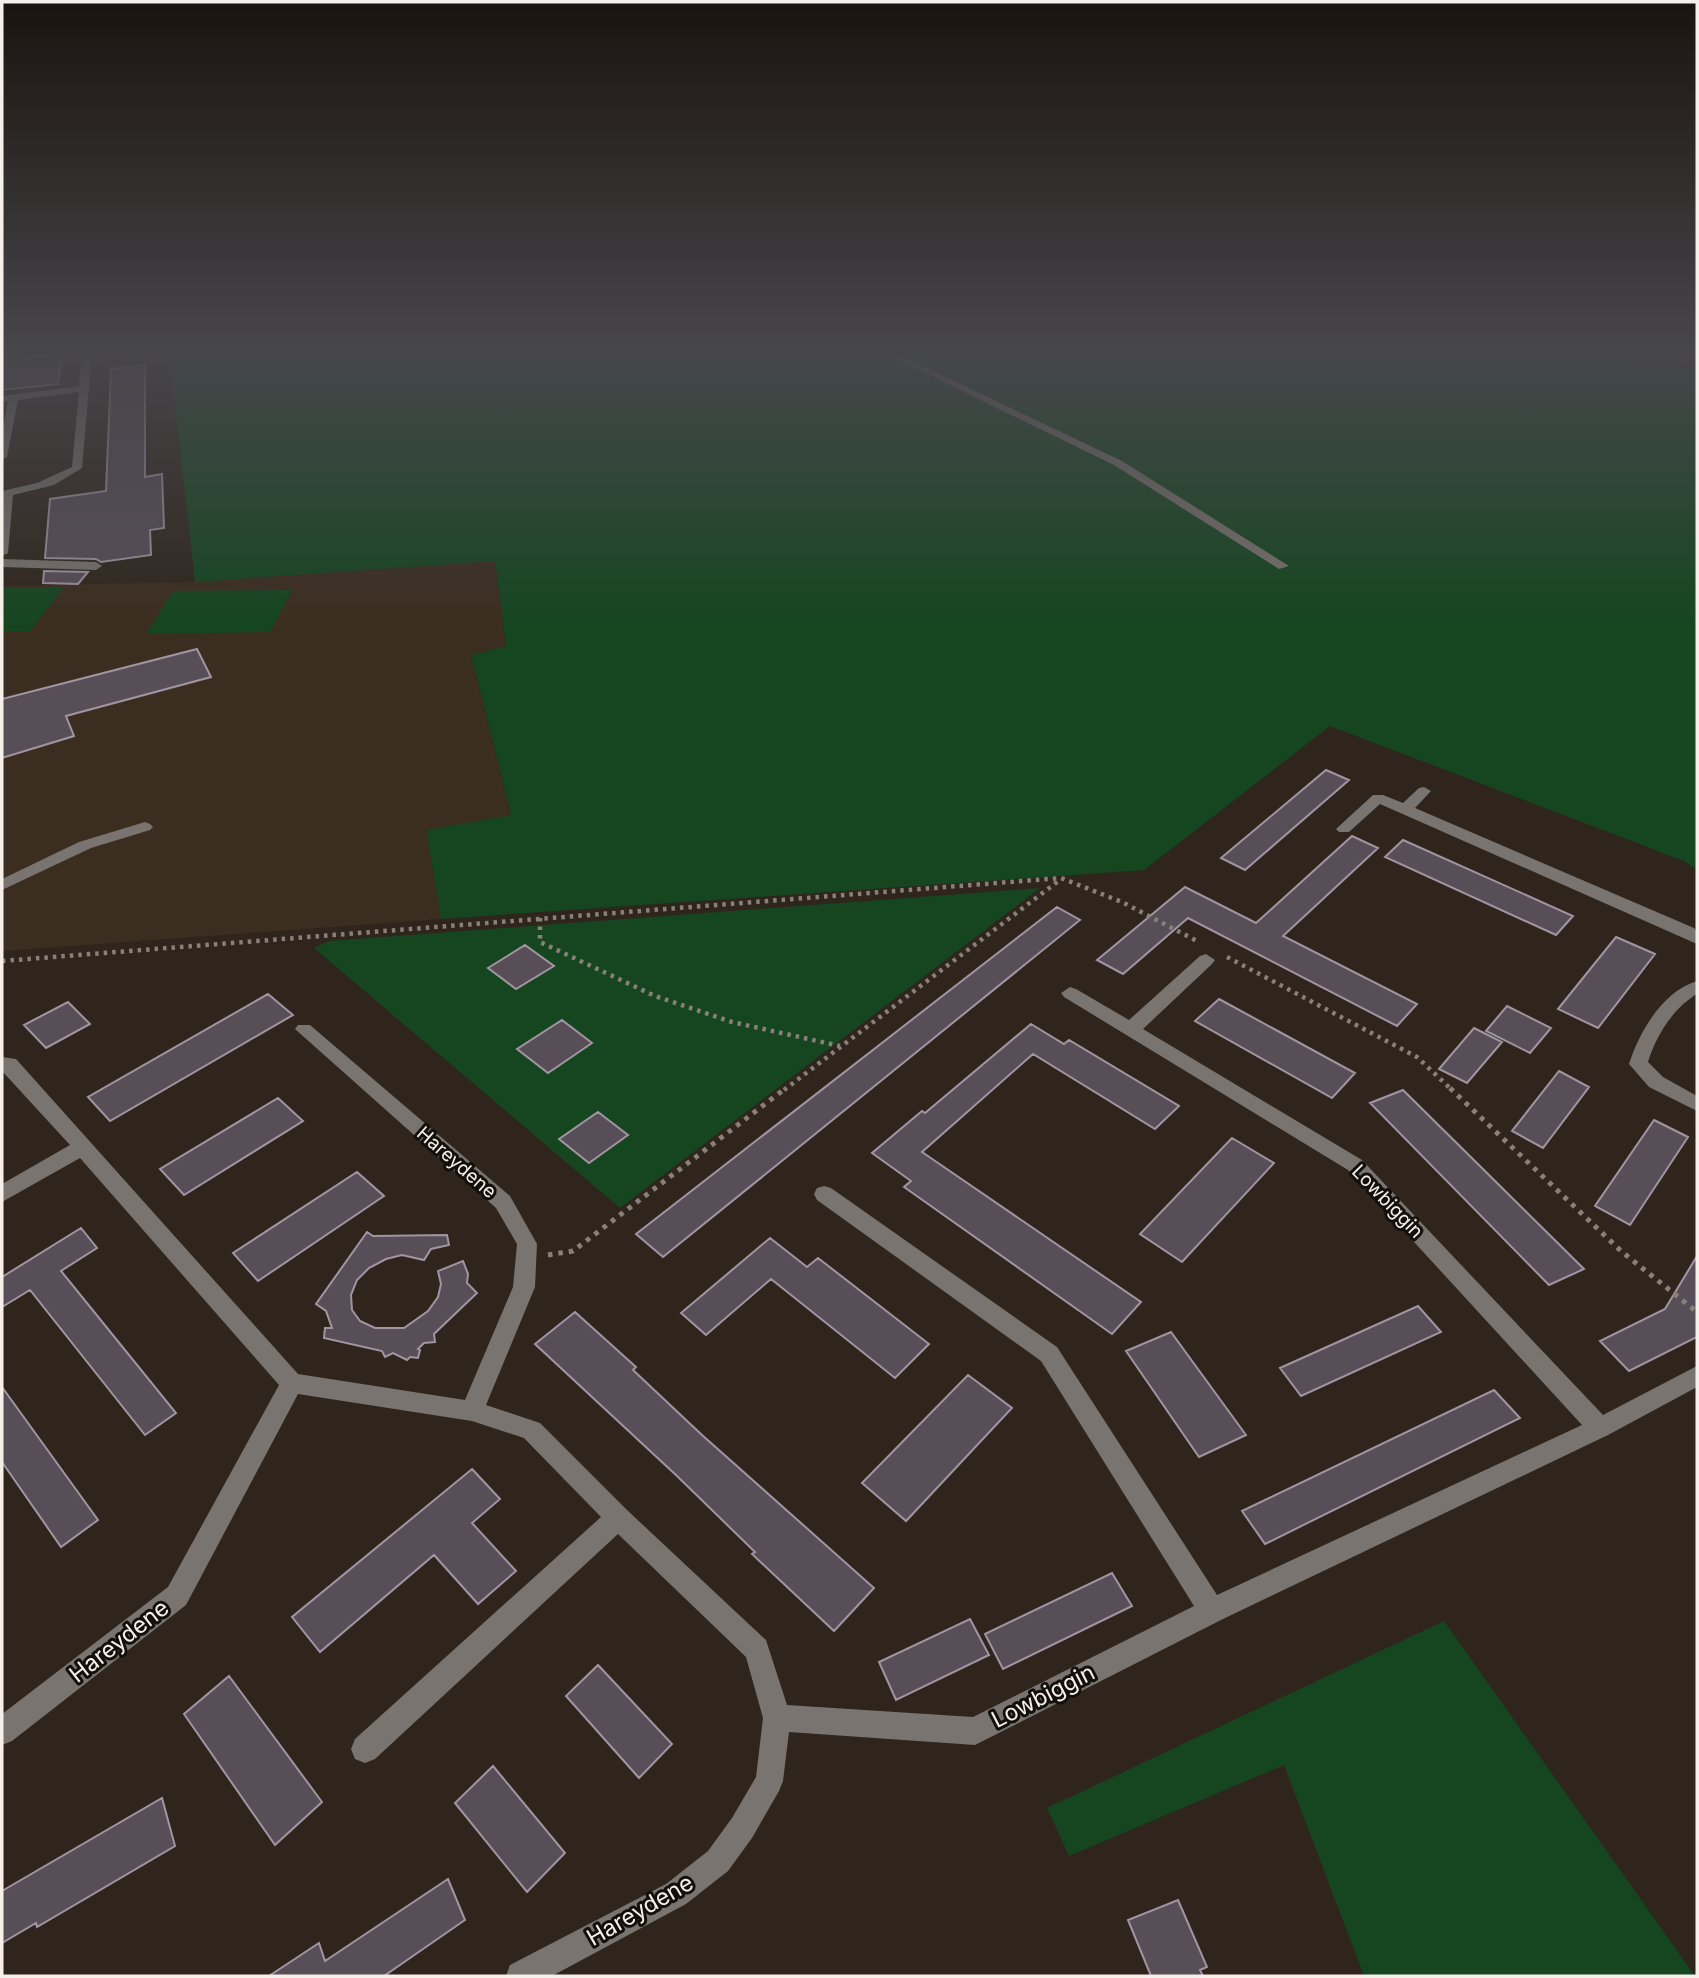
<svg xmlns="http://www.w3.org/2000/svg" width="1699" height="1978" viewBox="0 0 1699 1978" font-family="Inter,sans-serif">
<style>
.built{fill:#3b2d1f}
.green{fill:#154620}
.building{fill:#584e58;stroke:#a195a1;stroke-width:2}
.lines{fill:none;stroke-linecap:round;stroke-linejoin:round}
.path-far1{stroke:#898079;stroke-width:4.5;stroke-dasharray:3.5 5;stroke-linecap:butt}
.path{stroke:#898079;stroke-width:5;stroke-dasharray:4.5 6;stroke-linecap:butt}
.minor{fill:#79746f;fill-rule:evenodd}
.labels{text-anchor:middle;stroke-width:6;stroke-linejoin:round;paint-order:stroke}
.street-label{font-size:19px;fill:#f7f0ea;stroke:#130f0b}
.near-street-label{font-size:23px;fill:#f7f0ea;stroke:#130f0b}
</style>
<rect width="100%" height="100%" fill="#2f251c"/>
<path class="built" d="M495 561 506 646 471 656 511 816 426 830 441 919 2 951V586L195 582Z"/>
<path class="green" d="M169 352H1571L1697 370V870L1684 861 1330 726 1144 870 441 919 426 830 511 815 471 655 506 646 495 561 195 582Z
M64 587 30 631H2V588Z
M292 590 270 632 146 634 173 591Z
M1040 888 620 1208 314 948 329 941Z
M1444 1621 1695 1976H1364L1284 1765 1069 1856 1047 1808Z"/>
<path class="building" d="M62 354 58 384 2 390V359Z
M145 365V477L162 474 164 528 150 530 151 555 101 562 96 559 45 558 50 499 106 491 111 369Z
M44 571 88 572 78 584 43 583Z
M197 649 211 677 66 716 74 736 2 758V699Z
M1326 770 1349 780 1245 870 1221 858Z
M1352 836 1378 848 1283 936 1417 1004 1397 1026 1188 918 1123 974 1097 960 1185 887 1256 923Z
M1403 840 1573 916 1556 935 1385 857Z
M1057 907 1080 920 663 1257 636 1234Z
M1616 937 1655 954 1598 1028 1558 1009Z
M525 945 554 966 516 989 488 968Z
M268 994 293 1015 110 1121 88 1097Z
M1219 999 1355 1073 1332 1098 1195 1021Z
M68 1002 90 1024 46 1048 24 1025Z
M1507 1006 1551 1028 1530 1053 1486 1031Z
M562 1020 592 1043 548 1073 517 1049Z
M1031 1024 1064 1044 1069 1040 1179 1106 1155 1129 1033 1054 922 1152 1141 1302 1112 1334 904 1187 911 1181 872 1153 922 1111 925 1113Z
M1474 1028 1502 1042 1467 1083 1439 1069Z
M1559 1071 1589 1087 1543 1148 1512 1131Z
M1403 1090 1491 1177 1584 1269 1549 1285 1370 1103Z
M278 1098 303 1121 184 1195 160 1169Z
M598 1112 628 1135 589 1163 559 1139Z
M1654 1120 1688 1137 1630 1225 1595 1206Z
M1232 1138 1274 1163 1182 1262 1140 1234Z
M357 1172 384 1196 258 1281 233 1253Z
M81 1228 97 1248 61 1271 176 1413 145 1435 30 1290 2 1307V1277Z
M367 1232 373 1236 447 1235 449 1245 431 1249 424 1260 402 1255 386 1259 369 1268 357 1280 351 1295 352 1310 360 1321 375 1328H404L428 1311 438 1297 441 1284 438 1271 463 1261 468 1274 467 1283 477 1293 434 1334 435 1342 424 1343 418 1349 420 1350 418 1358 410 1357 407 1360 393 1353 385 1357 382 1351 324 1338 325 1328H332L326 1311 316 1304Z
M770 1238 807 1267 818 1258 929 1344 895 1378 771 1279 706 1335 681 1313Z
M1697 1256V1337L1629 1371 1600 1341 1665 1309Z
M1418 1306 1441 1332 1301 1396 1280 1368Z
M575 1312 636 1367 633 1370 702 1435 874 1588 834 1631 752 1554 755 1552 677 1476 535 1344Z
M1171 1332 1246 1435 1199 1457 1126 1351Z
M968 1375 1012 1408 906 1521 862 1483Z
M2 1387 98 1520 61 1547 2 1462Z
M1494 1390 1520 1418 1265 1544 1242 1511Z
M472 1469 500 1499 472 1523 516 1571 478 1604 434 1555 320 1652 292 1617Z
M1112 1573 1132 1606 1003 1669 985 1634Z
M970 1619 989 1655 896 1700 879 1662Z
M598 1665 672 1744 639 1778 566 1696Z
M229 1676 322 1802 275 1845 184 1714Z
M493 1766 565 1853 527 1892 455 1803Z
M162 1798 175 1846 37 1927 36 1923 2 1943V1891Z
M448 1879 465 1920 384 1976H269L319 1943 325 1961Z
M1178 1900 1207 1967 1200 1970 1203 1976H1151L1128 1920Z"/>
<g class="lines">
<path class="path-far1" d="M540 918V942L655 996 732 1022 840 1046
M1227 957 1417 1057 1452 1090
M2 961 1061 878 1122 902 1197 941
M784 1090 1061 879"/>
<path class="path" d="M1450 1088 1621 1251 1697 1312
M548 1255 573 1251 786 1088"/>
<path class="minor" d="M82 352H92L82 468 54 485 13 495 8 553 2 556V491L37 483 72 467 79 392 18 400 7 457 2 460V433L8 401 2 402V396L79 386Z
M882 352H893L1122 461 1289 566 1279 569 1114 465Z
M2 559 96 562 102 566 96 570 2 567Z
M1424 787 1431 791 1415 808 1694 928 1697 931V944L1380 804 1349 832H1339L1336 829 1373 795H1383L1403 803 1419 788Z
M145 822 150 824 153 827 150 830 91 848 2 890V879L79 842Z
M1206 954 1215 960 1212 964 1143 1029 1362 1160 1603 1415 1697 1366V1387L1608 1435 1221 1620 975 1745 789 1732 783 1781 779 1791 752 1838 728 1871 686 1904 552 1976H506L510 1965 666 1884 708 1851 732 1818 756 1777 763 1718 746 1657 618 1534 375 1759 365 1763 355 1759 351 1749 355 1739 601 1517 524 1438 472 1421 298 1394 186 1605 12 1741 2 1745V1714L168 1587 279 1385 80 1158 2 1202V1184L70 1145 2 1071V1057L16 1059 298 1374 465 1400 513 1287 517 1244 496 1208 295 1029 298 1025H310L510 1196 537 1244 535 1287 486 1405 540 1423 627 1510 766 1640 787 1705 973 1717 1194 1606 1041 1361 817 1200 814 1194 817 1188 824 1186 831 1188 1057 1347 1217 1595 1582 1425 1348 1170 1064 997 1061 993 1070 987 1076 989 1129 1020 1200 956Z
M1697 981V994C1673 1008 1656 1036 1648 1062L1663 1077 1697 1096V1111L1649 1087 1629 1064C1639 1032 1663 991 1697 981Z"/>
</g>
<linearGradient id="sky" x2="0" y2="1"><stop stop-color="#1a140f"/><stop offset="0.56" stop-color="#47464b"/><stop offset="1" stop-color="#47464b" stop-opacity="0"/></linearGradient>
<rect width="1699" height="629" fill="url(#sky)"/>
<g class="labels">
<g class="street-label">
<text transform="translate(457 1162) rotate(41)" y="7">Hareydene</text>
<text transform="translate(1388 1201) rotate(46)" y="7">Lowbiggin</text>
</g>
<g class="near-street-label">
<text transform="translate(119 1641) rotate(-38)" y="8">Hareydene</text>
<text transform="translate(1043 1696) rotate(-27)" y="8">Lowbiggin</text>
<text transform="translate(640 1910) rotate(-30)" y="8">Hareydene</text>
</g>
</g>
<rect width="1699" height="1978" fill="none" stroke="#f7f0ea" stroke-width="7"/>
</svg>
